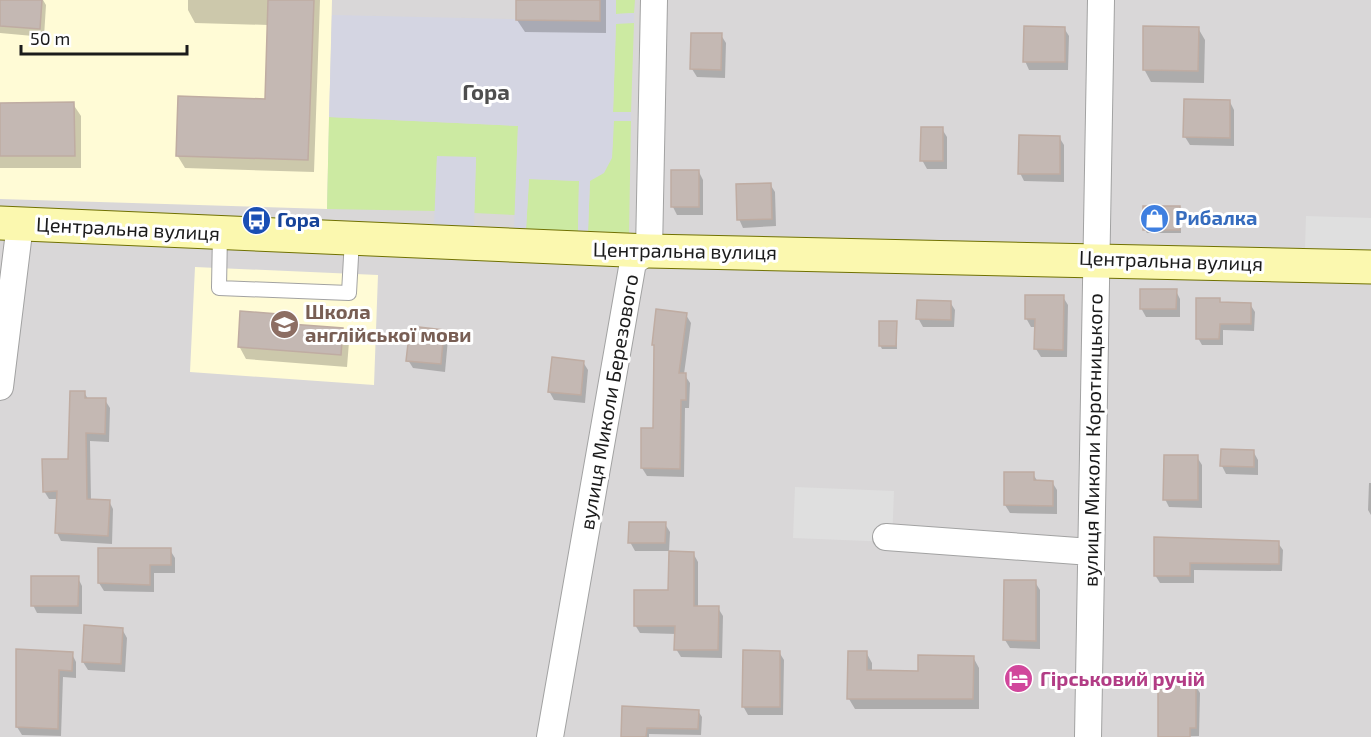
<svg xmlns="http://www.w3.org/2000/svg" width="1371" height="737" viewBox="0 0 1371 737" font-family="'Exo 2',sans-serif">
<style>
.residential{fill:#d9d7d8}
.education{fill:#fffbd6}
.grass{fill:#cceaa2}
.parking{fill:#dfdfdf}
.plaza{fill:#d4d5e2}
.shadow{fill:#0003}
.building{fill:#c4b8b3;stroke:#bfaca2;stroke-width:1.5}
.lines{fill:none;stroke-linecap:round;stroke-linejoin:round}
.service-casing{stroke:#a2a2a2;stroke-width:16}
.minor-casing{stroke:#a2a2a2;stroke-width:28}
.secondary-casing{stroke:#707102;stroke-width:35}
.service{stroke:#fff;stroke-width:14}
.minor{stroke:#fff;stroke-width:26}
.secondary{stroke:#fbf8af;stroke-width:33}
.labels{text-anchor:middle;stroke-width:6;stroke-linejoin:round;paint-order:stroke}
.shop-label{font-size:20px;font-weight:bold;fill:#366cbe;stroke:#fff;text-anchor:start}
.transit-label{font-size:20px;font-weight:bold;fill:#164399;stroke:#fff;text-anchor:start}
.street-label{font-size:20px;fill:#1b1b1b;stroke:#fff}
.education-label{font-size:20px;font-weight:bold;fill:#785e54;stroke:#fff;text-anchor:start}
.hotel-label{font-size:20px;font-weight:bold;fill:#b23c85;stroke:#fff;text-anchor:start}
.quarter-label{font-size:22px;font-weight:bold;fill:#4e4e4e;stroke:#fff}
</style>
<rect width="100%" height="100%" fill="#ede7df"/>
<path class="residential" d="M0 0H1371V737H0Z"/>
<path class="education" d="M0 0H332L327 209 0 199Z
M195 267 378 275 374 385 190 372Z"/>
<path class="grass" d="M616 0H635L634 13 616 14Z
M616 23H634L631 112H613Z
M329 117 518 126 515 215 474 213 476 158 437 157 435 211 327 209Z
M613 121H631L629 233 588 231 590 180C617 166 612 148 613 121Z
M529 179 579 181 578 231 526 229Z"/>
<path class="parking" d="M1306 216 1371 218V251L1305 249Z
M795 487 894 491 892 542 793 538Z"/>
<path class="plaza" d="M600 0H616V14L634 13V23L616 24 613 112H631V121H614L612 158 604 173 590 181 588 231H578L579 181 529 179 526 229 514 228 518 126 329 117 332 15 599 21Z
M437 156 476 157 474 227 434 225Z"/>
<path class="shadow" d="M0 0H43L46 5 44 37 0 33Z
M188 0H320L314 172 185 168 177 155 266 100 269 25 195 23 188 10Z
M517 0H606V33L525 32 517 20Z
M1064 28 1069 36 1068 70H1029L1025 61Z
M1198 28 1205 40 1204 83 1151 82 1144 69Z
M693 34 721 35 726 43 725 78 697 77 692 69Z
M1230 102 1234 110V146L1190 145 1185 137Z
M0 104H73L81 116V168H0Z
M942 129 947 137V169H927L922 160Z
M1059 137 1064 145V182L1024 181 1020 173Z
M699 172 703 180V215H677L673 207Z
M770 184 775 192 776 226 743 228 739 219Z
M1180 208 1181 233H1147L1145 230Z
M1176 291 1180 299V317H1146L1141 308Z
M1063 297 1068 305 1067 357H1041L1036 349V327H1031L1026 318Z
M1219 300 1221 304H1250L1255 312 1254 331 1223 330V345H1202L1198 338Z
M950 302 955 310 954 327H923L918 318Z
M686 315 691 323 684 374 690 383 689 408H685L684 477 647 476 642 468 643 429H655L656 349 653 344Z
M277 316 282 325 342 330 349 342 347 367 246 359 239 346Z
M896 323 897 349H882L880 345Z
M443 331 448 339 445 372 413 368 408 360Z
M583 362 588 370 585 403 554 400 549 391Z
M84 392 88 399 105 400 110 408 109 442 90 441 91 500 109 501 113 509 112 544 61 541 57 533 58 499H49L44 491 70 460Z
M1253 451 1258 460V475L1226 474 1222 466Z
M1197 457 1202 465V508L1169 507 1165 499Z
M1033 474 1038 482H1052L1057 490V514L1010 513 1005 505Z
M1369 483H1371V515L1368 510Z
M665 524 670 532 669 551H635L630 542Z
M1156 539 1278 543 1283 550 1282 571 1194 570V583H1160L1155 575Z
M100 549 170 550 175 558V573H154V592L104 591 99 583Z
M693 553 698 562V607L718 608 723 616 722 658 681 657 676 649V634L640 633 635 625 670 592Z
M78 578 82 586V614L37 613 33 605Z
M1035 582 1040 590V649L1010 648 1005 640Z
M122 629 127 638 125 672 88 670 83 662Z
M17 650 72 654 76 662V678L63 677 61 736 22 735 17 727Z
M779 652 784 660 783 715H748L743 706Z
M866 652 872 663V672H920L973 657 979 668V709H855L849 699Z
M1195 685 1200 693 1199 736 1159 737Z
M623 707 698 711 702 717 701 735 649 734V737H623Z"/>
<path class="building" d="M0 0H42L40 29 0 26Z
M268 0H314L308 160 176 156 178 96 265 99Z
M516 0H600V21L516 20Z
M1024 26 1065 27V62H1023Z
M1143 26 1199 27 1198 71 1143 70Z
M691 33H722L721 70 690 69Z
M1184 99 1230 100V138L1183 137Z
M74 102 75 156H0V103Z
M921 127H943V161H920Z
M1019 135 1060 136V174H1018Z
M671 170H699V207H671Z
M771 183 772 219 737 220 736 184Z
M1143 206H1180V230H1143Z
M1140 289H1177L1176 309H1140Z
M1025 295H1064L1063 350 1034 349 1035 319H1025Z
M1196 298H1220V302L1251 303V324H1220L1219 339H1196Z
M917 300 951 301V320L916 319Z
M656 309 687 313 679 373H686V400H681L680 469 641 468V428H653L654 345H652Z
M240 311 278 314 277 323 343 328 341 355 238 347Z
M879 321H897L896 346H879Z
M410 326 444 330 441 364 406 361Z
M552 357 584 361 581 395 548 392Z
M70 391H85V398H106L105 434 86 433 87 499 110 500 108 536 55 533 57 491 43 492 42 459H68Z
M1221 449 1254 450V467L1220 466Z
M1164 455H1198V500H1163Z
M1004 472H1034V480L1053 481V506L1004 505Z
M629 522H666L665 543H628Z
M1154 537 1279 541V564L1190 563V576H1154Z
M98 548H171V565H150V585L98 583Z
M669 551 694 552V606H719L718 650H674L675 626H634V590H668Z
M31 576H79L78 606H31Z
M1004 580H1036V641L1003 640Z
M84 625 123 628 121 664 82 662Z
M16 649 73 652 72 671 59 670 58 729 16 727Z
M743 650 780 651V707H742Z
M848 651H867V670L918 671V655L974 656 973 699H847Z
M1158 683 1196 684V728H1190V737H1158Z
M622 706 699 710 698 729 647 728 646 737H621Z"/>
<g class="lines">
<defs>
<path id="service" d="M220 233 219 288 349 293 352 239"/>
<path id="minor" d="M0 387 20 224
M886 537 1091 552
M550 737 633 262 649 251 654 0
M1088 737 1101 0"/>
<path id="secondary" d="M0 223 649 251 1371 267"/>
</defs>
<use href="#service" class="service-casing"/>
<use href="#minor" class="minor-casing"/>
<use href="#secondary" class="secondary-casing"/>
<use href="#service" class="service"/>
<use href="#minor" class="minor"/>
<use href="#secondary" class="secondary"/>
</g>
<defs>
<symbol id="shop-disc" viewBox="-11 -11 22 22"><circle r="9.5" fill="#3f7fe0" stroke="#fff"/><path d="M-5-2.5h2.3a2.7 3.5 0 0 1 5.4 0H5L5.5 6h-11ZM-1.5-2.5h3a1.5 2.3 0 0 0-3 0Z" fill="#fff"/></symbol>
<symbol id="bus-disc" viewBox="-11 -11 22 22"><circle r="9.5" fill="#1a4fb4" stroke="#fff"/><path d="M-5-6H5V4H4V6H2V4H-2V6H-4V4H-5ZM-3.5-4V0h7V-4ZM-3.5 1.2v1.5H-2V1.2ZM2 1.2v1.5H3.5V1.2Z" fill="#fff"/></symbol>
<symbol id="school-disc" viewBox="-11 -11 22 22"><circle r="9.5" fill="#8d6e63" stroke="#fff"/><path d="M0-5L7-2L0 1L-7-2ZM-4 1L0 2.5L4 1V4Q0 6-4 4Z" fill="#fff"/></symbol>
<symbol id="hotel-disc" viewBox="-11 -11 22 22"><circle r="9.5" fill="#d1479c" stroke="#fff"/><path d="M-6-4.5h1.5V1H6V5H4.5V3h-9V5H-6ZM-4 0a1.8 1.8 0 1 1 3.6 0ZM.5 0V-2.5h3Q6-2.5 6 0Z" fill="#fff"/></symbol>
</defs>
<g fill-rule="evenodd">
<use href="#shop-disc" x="1138" y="202" width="33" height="33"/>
<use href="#bus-disc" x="240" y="204" width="33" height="33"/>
<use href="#school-disc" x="268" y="308" width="33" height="33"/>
<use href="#hotel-disc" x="1002" y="662" width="33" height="33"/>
</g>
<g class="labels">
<g class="shop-label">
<text x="1175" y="225">Рибалка</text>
</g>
<g class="transit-label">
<text x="277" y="227">Гора</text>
</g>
<g class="street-label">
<text transform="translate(128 229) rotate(3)" y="7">Центральна вулиця</text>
<text transform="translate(685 251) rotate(1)" y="7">Центральна вулиця</text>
<text transform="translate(1171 261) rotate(2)" y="7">Центральна вулиця</text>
<text transform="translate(609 402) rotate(-80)" y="7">вулиця Миколи Березового</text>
<text transform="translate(1093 440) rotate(-89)" y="7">вулиця Миколи Коротницького</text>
</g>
<g class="education-label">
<text x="305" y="319">Школа<tspan x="305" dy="23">англійської мови</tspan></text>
</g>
<g class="hotel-label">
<text x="1040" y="686">Гірськовий ручій</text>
</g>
<g class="quarter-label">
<text x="486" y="100">Гора</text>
</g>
</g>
<path d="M21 45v9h166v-9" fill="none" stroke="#1b1b1b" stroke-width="3"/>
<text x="30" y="45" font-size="18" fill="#1b1b1b" stroke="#ffffff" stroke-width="4.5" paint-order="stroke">50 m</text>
</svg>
